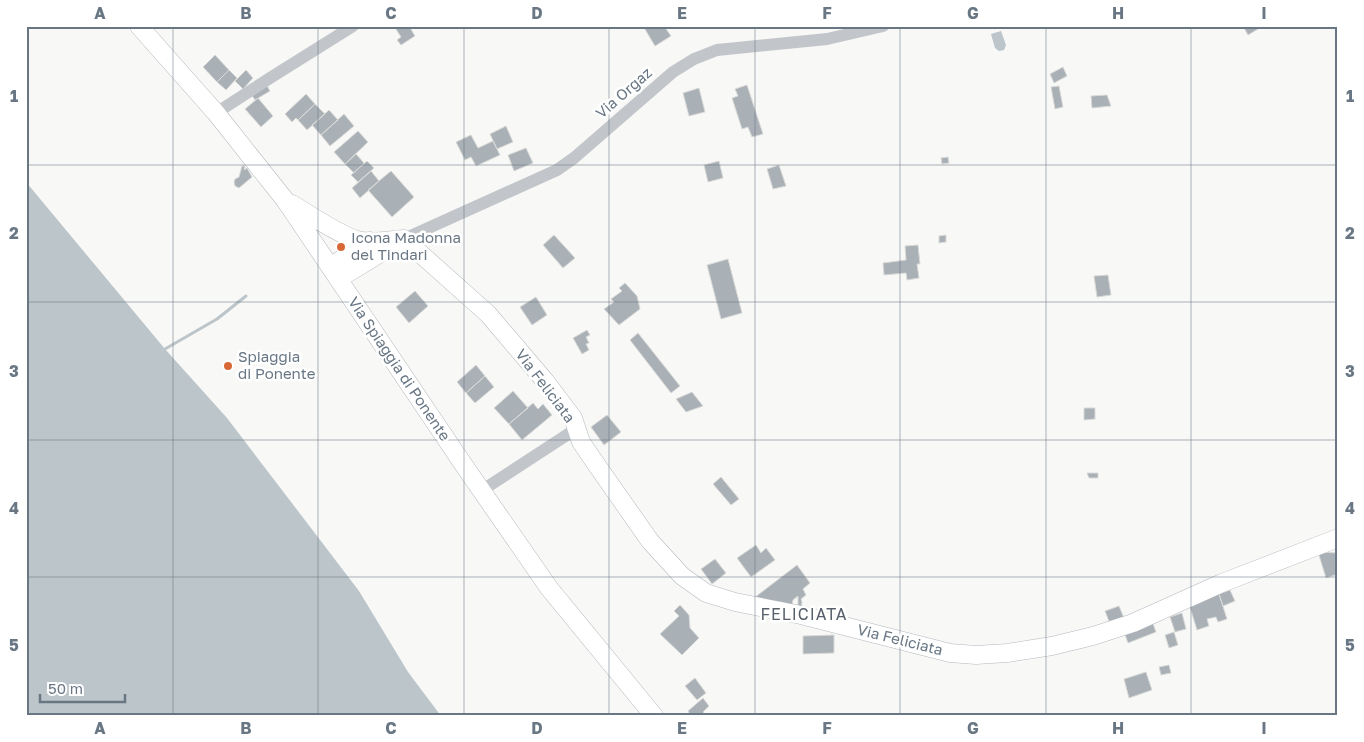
<svg xmlns="http://www.w3.org/2000/svg" width="1364" height="742" viewBox="0 0 1364 742" font-family="'Golos Text',sans-serif">
<style>
.water{fill:#bcc5ca}
.lines{fill:none;stroke-linecap:round;stroke-linejoin:round}
.stream{stroke:#bcc5ca;stroke-width:3}
.building{fill:#a9b0b6;stroke:#dadad8}
.secondary-casing{stroke:#b4b9be;stroke-width:19}
.street{stroke:#c2c5c9;stroke-width:12}
.secondary{stroke:#fff;stroke-width:18}
.grid{fill:none;stroke:#697785;stroke-width:1;stroke-opacity:0.55}
.poi-dot{fill:#d86836;stroke:#fff;stroke-width:2}
.labels{text-anchor:middle;stroke-width:5;stroke-linejoin:round;paint-order:stroke}
.street-label{font-size:15px;fill:#697785;stroke:#fff}
.poi-label{font-size:15px;fill:#697785;stroke:#fff;text-anchor:start}
.neighbourhood-label{font-size:16px;letter-spacing:1px;fill:#57606b;stroke:#fff}
.neatline{fill:none;stroke:#697785;stroke-width:2}
.grid-label{font-size:16px;text-anchor:middle;font-weight:bold;fill:#697785}
</style>
<rect width="100%" height="100%" fill="#f8f8f6"/>
<path class="water" d="M1001 31 1006 45 1004 50 999 51 995 48 991 34Z
M26 182 165 349 227 418 359 591 408 672 441 716H26Z"/>
<g class="lines">
<path class="stream" d="M165 349 217 319 246 296"/>
</g>
<path class="building" d="M394 26H409L415 36 401 45 397 40 401 37Z
M643 26H664L671 36 655 46Z
M1243 26H1263L1248 35Z
M215 55 229 70 217 82 203 67Z
M1063 67 1067 76 1054 83 1050 74Z
M229 70 237 78 226 90 217 82Z
M246 70 253 78 243 89 235 81Z
M266 84 270 91 255 100 251 94Z
M747 85 763 134 752 137 748 127 742 129 732 98 738 96 735 89Z
M1059 86 1063 107 1055 109 1051 87Z
M699 88 705 112 689 116 683 93Z
M306 94 315 104 298 120 296 118 292 122 285 114Z
M1107 95 1111 106 1092 108 1091 96Z
M258 98 273 116 261 127 245 109Z
M315 104 325 114 307 130 298 120Z
M329 110 338 120 321 135 312 125Z
M344 114 354 126 330 146 321 135Z
M506 126 513 142 497 149 490 134Z
M358 131 368 142 345 164 334 152Z
M471 135 478 148 493 141 500 155 476 166 471 157 465 160 456 142Z
M526 148 533 163 514 171 508 155Z
M356 154 364 163 354 173 345 164Z
M948 157 949 163 942 164 941 158Z
M367 161 374 168 358 182 351 175Z
M719 161 723 178 708 182 704 165Z
M779 165 786 186 773 189 767 169Z
M242 166H245L244 170 247 168 252 177 239 188 235 186 234 182 235 179 239 177Z
M371 171 379 181 360 198 352 188Z
M391 171 414 197 392 217 368 190Z
M554 235 575 258 563 268 543 245Z
M946 235V242L939 243V236Z
M918 245 920 264H917L919 278 907 280 906 273 884 275 883 263 906 260 905 246Z
M728 259 742 313 721 319 707 265Z
M1108 275 1111 295 1097 297 1094 276Z
M625 283 637 296 640 309 619 325 604 309 614 302 611 299 622 291 619 288Z
M415 291 428 306 409 323 396 307Z
M536 297 547 315 532 325 520 307Z
M587 330 590 335 586 337 589 343 586 344 589 350 582 354 573 338Z
M638 333 680 386 671 393 630 340Z
M476 365 485 376 466 393 457 382Z
M485 376 494 387 475 403 466 393Z
M513 391 528 408 509 424 494 408Z
M692 392 703 406 686 412 676 399Z
M533 403 538 409 543 404 552 415 522 440 509 424Z
M1084 408H1095V419L1084 420Z
M607 415 621 432 604 445 591 427Z
M1087 473H1098V478H1089Z
M721 477 739 499 731 505 713 484Z
M756 545 761 553 766 548 775 560 751 577 737 558Z
M1318 552 1338 553V574L1326 578Z
M715 559 726 573 712 584 701 569Z
M797 565 810 583 803 589 806 595 801 599 802 602 801 608 798 607V596L793 600 792 605 781 602 779 605 754 598Z
M1230 590 1235 601 1223 606 1219 594Z
M1219 594 1227 619 1218 622 1216 617 1207 619 1209 626 1197 630 1189 604Z
M680 605 689 615 690 628 699 638 682 655 660 634 679 616 674 611Z
M1119 606 1124 618 1110 624 1105 611Z
M1182 613 1186 629 1175 632 1170 617Z
M1152 621 1156 632 1128 643 1124 632Z
M1174 632 1178 645 1169 648 1165 635Z
M834 635V653L803 654V636Z
M1169 665 1171 673 1161 675 1159 667Z
M1146 672 1152 690 1129 698 1124 679Z
M695 678 706 693 697 700 685 686Z
M703 698 709 706 703 712 707 716H691L688 711Z"/>
<g class="lines">
<defs>
<path id="secondary" d="M139 26 216 113 285 200 463 464 549 588 654 716
M292 204C310 215 338 234 357 240 372 244 389 240 404 239
M404 239 488 314 545 381 573 418 581 442 596 464 650 541 682 576 706 593 735 602 801 615 950 653 976 655 1007 653 1052 646 1093 636 1133 623 1222 583 1338 538
M330 267 370 241
M338 279 402 240"/>
</defs>
<use href="#secondary" class="secondary-casing"/>
<path class="street" d="M216 113 270 78 353 26
M404 239 557 170 574 158 673 72 694 59 717 50 827 39 883 26
M481 491 576 429"/>
<use href="#secondary" class="secondary"/>
</g>
<path class="grid" d="M173 26V716M318 26V716M464 26V716M609 26V716M755 26V716M900 26V716M1046 26V716M1191 26V716M26 165H1338M26 302H1338M26 440H1338M26 577H1338"/>
<g class="poi-dot">
<circle cx="341" cy="247" r="5"/>
<circle cx="228" cy="366" r="5"/>
</g>
<g class="labels">
<g class="street-label">
<text transform="translate(624 93) rotate(-41)" y="5">Via Orgaz</text>
<text transform="translate(399 369) rotate(56)" y="5">Via Spiaggia di Ponente</text>
<text transform="translate(545 386) rotate(53)" y="5">Via Feliciata</text>
<text transform="translate(900 640) rotate(14)" y="5">Via Feliciata</text>
</g>
<g class="poi-label">
<text x="351" y="243">Icona Madonna<tspan x="351" dy="17">del Tindari</tspan></text>
<text x="238" y="362">Spiaggia<tspan x="238" dy="17">di Ponente</tspan></text>
</g>
<g class="neighbourhood-label">
<text x="804" y="620">FELICIATA</text>
</g>
</g>
<rect width="1364" height="742" fill="none" stroke="#ffffff" stroke-width="55"/>
<path d="M40 694v8h85v-8" fill="none" stroke="#697785" stroke-width="2.5"/>
<text x="48" y="694" font-size="15" fill="#697785" stroke="#ffffff" stroke-width="4" paint-order="stroke">50 m</text>
<rect x="28" y="28" width="1308" height="686" class="neatline"/>
<g class="grid-label">
<text x="100" y="19">A</text>
<text x="246" y="19">B</text>
<text x="391" y="19">C</text>
<text x="537" y="19">D</text>
<text x="682" y="19">E</text>
<text x="827" y="19">F</text>
<text x="973" y="19">G</text>
<text x="1118" y="19">H</text>
<text x="1264" y="19">I</text>
<text x="14" y="102">1</text>
<text x="1350" y="102">1</text>
<text x="14" y="239">2</text>
<text x="1350" y="239">2</text>
<text x="14" y="377">3</text>
<text x="1350" y="377">3</text>
<text x="14" y="514">4</text>
<text x="1350" y="514">4</text>
<text x="14" y="651">5</text>
<text x="1350" y="651">5</text>
<text x="100" y="734">A</text>
<text x="246" y="734">B</text>
<text x="391" y="734">C</text>
<text x="537" y="734">D</text>
<text x="682" y="734">E</text>
<text x="827" y="734">F</text>
<text x="973" y="734">G</text>
<text x="1118" y="734">H</text>
<text x="1264" y="734">I</text>
</g>
</svg>
